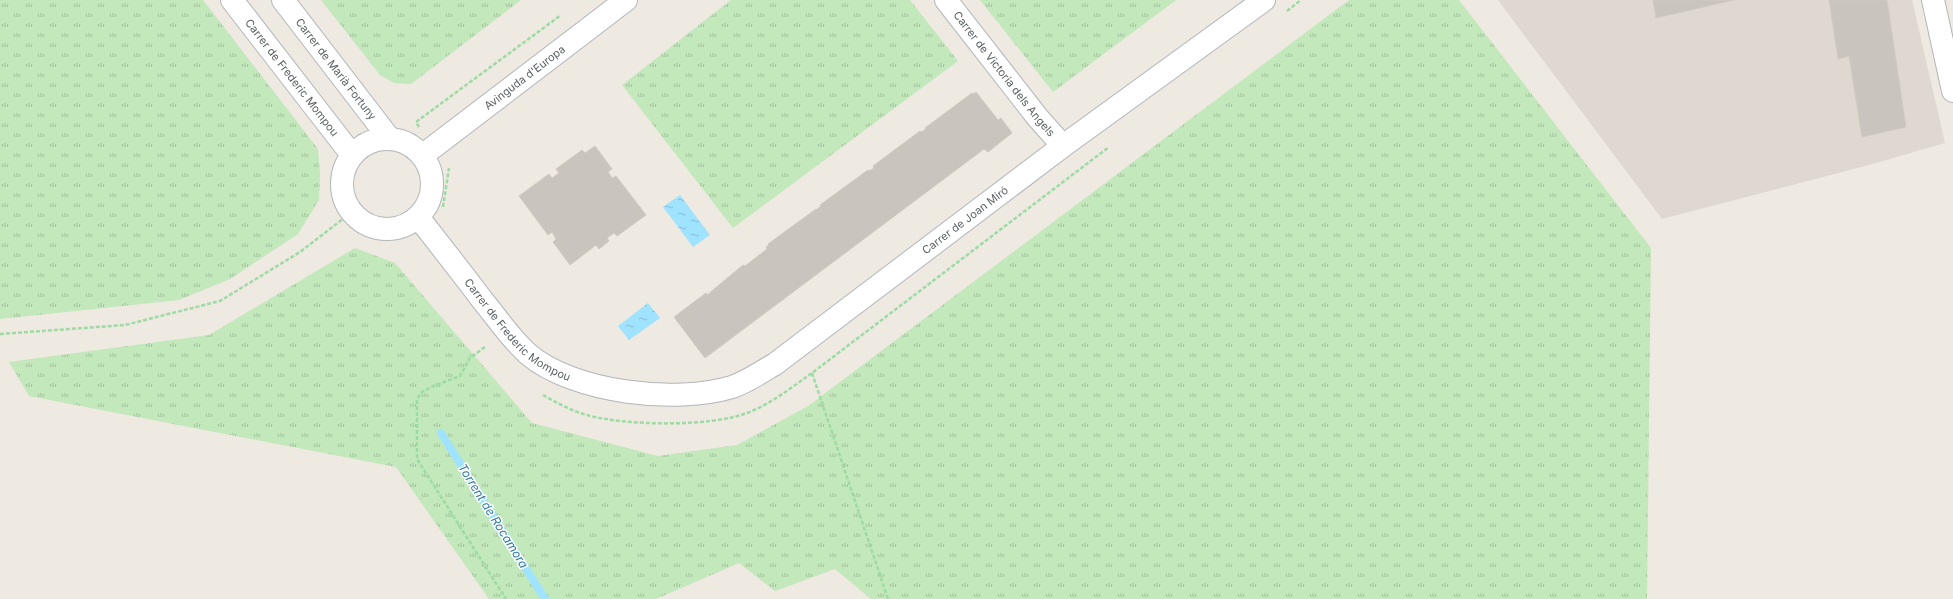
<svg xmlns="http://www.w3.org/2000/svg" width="1953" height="599" viewBox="0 0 1953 599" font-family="Inter,sans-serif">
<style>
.education{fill:#ded8d0}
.grass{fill:url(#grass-tufts)}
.water{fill:url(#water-ripples)}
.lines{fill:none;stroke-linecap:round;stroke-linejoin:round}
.stream{stroke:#a0e3ff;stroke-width:8}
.building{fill:#c9c4be;stroke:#d3cabf}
.minor-casing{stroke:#b2b6ba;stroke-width:24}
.path{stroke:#9ddba4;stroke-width:2.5;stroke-dasharray:4 2;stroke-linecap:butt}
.minor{stroke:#fff;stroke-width:22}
.labels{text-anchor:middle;stroke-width:3;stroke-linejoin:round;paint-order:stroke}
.street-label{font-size:11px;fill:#5a5f63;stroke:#fff}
.water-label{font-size:12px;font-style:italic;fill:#317ba7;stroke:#fff}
</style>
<defs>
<pattern id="grass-tufts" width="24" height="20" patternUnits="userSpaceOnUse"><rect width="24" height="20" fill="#c2e8bb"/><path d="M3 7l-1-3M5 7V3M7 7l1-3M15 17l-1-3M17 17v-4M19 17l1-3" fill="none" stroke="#a1bf9c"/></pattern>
<pattern id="water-ripples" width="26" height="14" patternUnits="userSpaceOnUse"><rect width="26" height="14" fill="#a0e3ff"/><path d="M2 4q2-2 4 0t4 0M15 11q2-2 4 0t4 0" fill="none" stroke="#85bbd2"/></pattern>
</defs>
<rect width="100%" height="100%" fill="#eee9e1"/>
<path class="education" d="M1498 0H1912L1945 143 1869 165 1662 219Z"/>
<path class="grass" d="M0 0H203L318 149 320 174 319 200 298 234 230 279 179 300 0 319Z
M321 0H521L411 84 394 83 380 75Z
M731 0H910L958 61 733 228 622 85Z
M980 0H1176L1053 92Z
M1349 0H1459L1651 248 1647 599H871L835 569 775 591 739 563 656 599H489L396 467 29 396 9 362 209 335 355 248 395 263 532 423 658 456 737 445 808 406Z"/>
<path class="water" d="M680 195 710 235 693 247 663 207Z
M648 303 660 318 629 340 618 326Z"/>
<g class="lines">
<path class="stream" d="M441 433 545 599"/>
</g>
<path class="building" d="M1653 0H1734L1656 18Z
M1829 0H1887L1906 127 1862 137 1849 56 1838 59Z
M976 92 998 120 1001 118 1012 133 988 152 984 149 705 358 674 317 706 293 707 295 743 265 745 266 767 249 766 247 769 245 768 244 816 209V210L821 206 820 205 868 170 869 171 874 168 873 166 920 131 921 132 926 129 925 128 972 93 974 94Z
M595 146 612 169 608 172 612 178 616 176 646 215 617 236 614 233 607 238 609 241 599 249 596 245 570 265 553 242 556 239 552 232 548 235 519 196 549 174 552 178 559 173 556 169 582 150 585 153Z"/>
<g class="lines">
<defs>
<g id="minor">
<path id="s1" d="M232 0 352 155"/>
<path id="s2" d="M283 0 389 138"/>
<path id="s3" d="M946 0 1038 118 1063 146"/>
<path d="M1933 0 1953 91"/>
<circle cx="387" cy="184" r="45"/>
<path id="s4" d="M423 155 626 0"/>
<path id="s5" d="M418 217C440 245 462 273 483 301 498 319 511 339 528 354 574 393 676 404 732 387 747 382 761 372 775 364L1063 146 1264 0"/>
</g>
</defs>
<use href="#minor" class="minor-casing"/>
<path class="path" d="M1287 11 1301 0
M419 127 416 122 561 15
M443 207 449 168
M0 334 125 325 220 301 300 252 352 212
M485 347 470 358 460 376 431 387 422 392 417 399V459L506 599
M812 373 888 599
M543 395C557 403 572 411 587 415 626 426 710 427 747 413 771 404 792 387 812 373L1109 147"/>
<use href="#minor" class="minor"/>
</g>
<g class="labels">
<g class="street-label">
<text dy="4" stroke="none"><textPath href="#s2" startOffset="87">Carrer de Marià Fortuny</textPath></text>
<text dy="4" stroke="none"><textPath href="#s3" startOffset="94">Carrer de Victoria dels Angels</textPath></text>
<text dy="4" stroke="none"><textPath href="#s1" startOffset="98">Carrer de Frederic Mompou</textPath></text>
<text dy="4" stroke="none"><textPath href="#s4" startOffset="128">Avinguda d'Europa</textPath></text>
<text dy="4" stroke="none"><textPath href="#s5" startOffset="676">Carrer de Joan Miró</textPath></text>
<text dy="4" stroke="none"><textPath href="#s5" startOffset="152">Carrer de Frederic Mompou</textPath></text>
</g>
<g class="water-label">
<text transform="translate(493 516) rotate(58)" y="4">Torrent de Rocamora</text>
</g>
</g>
</svg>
